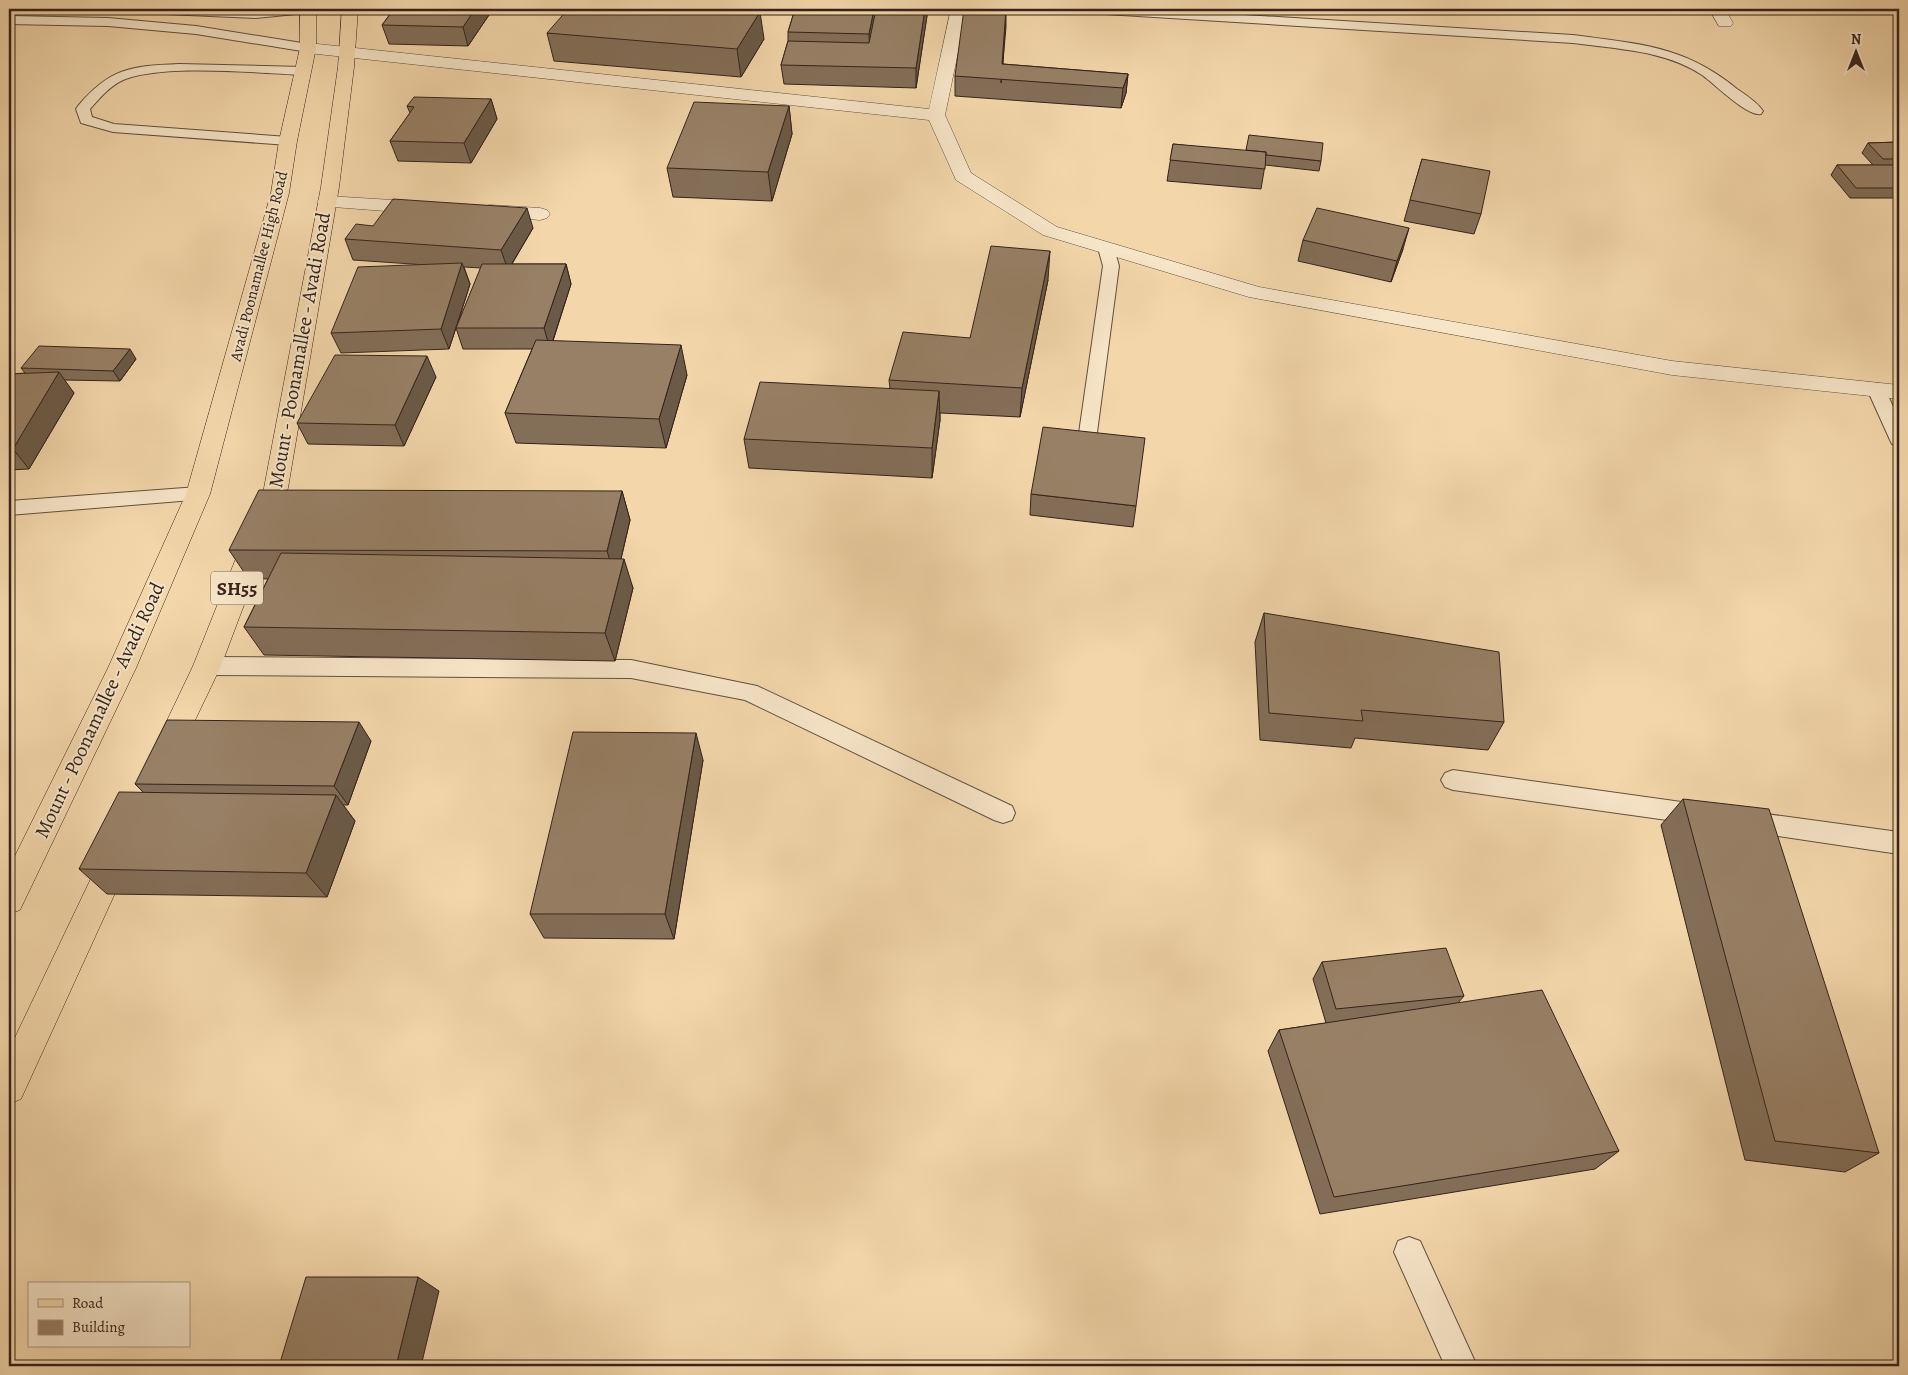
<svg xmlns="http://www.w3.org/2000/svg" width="1908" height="1375" viewBox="0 0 1908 1375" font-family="Alegreya,serif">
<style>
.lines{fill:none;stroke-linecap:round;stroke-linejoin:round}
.service-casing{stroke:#644f3f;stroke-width:2}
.minor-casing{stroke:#644f3f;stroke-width:1}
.primary-casing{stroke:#35221b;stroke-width:1}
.service{fill:#f7e5c8;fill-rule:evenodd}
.minor{fill:#f7e5c8;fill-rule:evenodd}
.primary{fill:#f3d7ab;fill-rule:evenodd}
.wall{fill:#836e58;stroke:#35221b;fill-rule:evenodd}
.shaded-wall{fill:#6a5a47;stroke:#35221b}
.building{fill:#988066;stroke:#35221b}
.labels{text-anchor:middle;stroke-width:4;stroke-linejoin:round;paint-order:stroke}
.far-street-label{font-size:16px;fill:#35221b;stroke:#f7e5c8}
.shield{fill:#f7e5c8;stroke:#6f5c4f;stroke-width:1}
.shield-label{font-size:19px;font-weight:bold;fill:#35221b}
.street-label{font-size:20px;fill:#35221b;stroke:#f7e5c8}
</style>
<rect width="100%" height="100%" fill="#f3d7ab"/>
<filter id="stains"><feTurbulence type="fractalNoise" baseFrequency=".004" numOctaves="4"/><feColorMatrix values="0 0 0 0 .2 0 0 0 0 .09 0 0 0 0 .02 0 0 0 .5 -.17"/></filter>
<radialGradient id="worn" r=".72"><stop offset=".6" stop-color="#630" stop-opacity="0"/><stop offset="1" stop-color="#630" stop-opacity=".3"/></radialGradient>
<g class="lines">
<defs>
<path id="service" d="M136 9H312L306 13 256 18 142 13Z
M1083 9H1147L1573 35C1638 44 1684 45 1737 89 1746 95 1757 102 1763 111L1761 114C1747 117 1715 84 1702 75 1665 50 1616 49 1573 43L1089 13Z
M9 16 108 18 196 26 308 44 315 48 308 52 196 34 108 26 9 24Z
M179 64 303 67 310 71 303 75C259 73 158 63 121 81 109 87 99 99 90 109L92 117 114 124 288 137 295 141 288 145 113 132 81 123 76 109 78 106C110 68 131 66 179 64Z
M1106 243 1114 248 1119 266 1096 440 1094 444 1087 446 1080 444 1078 440 1103 266 1098 248Z
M1876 383 1882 385 1885 389 1899 420V446L1892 444 1890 440 1867 389 1870 385Z
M198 487 205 489 208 494 205 499 9 515V501Z
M207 657 631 660 757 686 1012 806 1015 813 1012 820 1003 823 994 820 745 700 631 678 207 675 199 672 196 666 199 660Z
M1453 770 1703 805 1712 808 1715 815 1712 822 1703 825 1453 790 1445 787 1441 780 1445 773Z
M1744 811 1899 832V854L1744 831 1735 828 1732 821 1735 814Z
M1409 1237 1420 1241 1477 1366H1445L1394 1252 1398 1241Z"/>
<path id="minor" d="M951 9H967L945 115 971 173 1057 227 1259 287 1672 361 1899 385V399L1672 375 1249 297 1043 235 956 180 929 120 308 53 300 48 308 43 929 109Z
M1709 9H1725L1733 23 1731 26H1719Z
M327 196 425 202 432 204 435 208 432 212 425 214 320 206 317 202 320 198Z
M490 205 540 208 547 210 550 214 547 218 540 220 483 215 480 211 483 207Z"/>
<path id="primary" d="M300 9H316V48L297 141 289 193 210 494 136 668 20 910 9 914V868L108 668 186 494 271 193 279 141 300 48Z
M342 9H358L354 67 339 187 288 488 221 666 175 762 165 766 155 762 151 754 193 666 264 488 321 187 338 67Z
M117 843 128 847 132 856 21 1099 9 1104V1050L106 847Z"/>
</defs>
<use href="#service" class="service-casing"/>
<use href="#minor" class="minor-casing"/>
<use href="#primary" class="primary-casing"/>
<use href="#service" class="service"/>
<use href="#minor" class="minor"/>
<use href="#primary" class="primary"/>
</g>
<path class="wall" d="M394 9H493L468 46 389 44 382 25Z
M795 9H928L916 88 784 84 781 65 788 41V32Z
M1006 9 1003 64 1128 74 1126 93 1121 108 955 96V76Z
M1216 9H1258L1257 11Z
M547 33 764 39 741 77 554 61Z
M491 99 497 119 471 163 398 161 390 141 410 113 407 106Z
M789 106 792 134 772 201 673 197 667 168Z
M1899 142V169H1898L1899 170V198H1850L1831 175 1837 165H1873L1862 153 1868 143Z
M1173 144 1321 161 1319 171 1265 165 1261 189 1167 181Z
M1422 159 1481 214 1474 234 1404 221Z
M373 226 533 228 512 264H566L571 284 553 341 687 375 666 448 516 443 505 413 532 349H463L456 328 449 349 341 353 331 333 427 265 353 260 345 239ZM464 267 481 268 457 326 470 284Z
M1303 240 1403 249 1391 282 1298 261Z
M1048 280 1020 417 940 413V420L932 478 749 468 744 439 890 388 889 380 970 338Z
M136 359 120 381 64 380 74 393 29 469 9 470V374L25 373 21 368Z
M436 377 404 446 308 444 297 423Z
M622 491 630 520 621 559 633 588 615 661 264 655 244 627 268 579 248 578 229 550Z
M1031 494 1136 506 1133 527 1030 515Z
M1264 613 1504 722 1488 750 1355 738 1351 748 1260 740 1255 642Z
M371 741 348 805H343L355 821 327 897 107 894 79 869 143 792 135 784Z
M703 760 674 939 544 938 530 914Z
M1683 799 1879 1153 1845 1172 1745 1160 1661 825Z
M1322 962 1464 996 1458 1003 1619 1151 1595 1169 1320 1214 1268 1051 1279 1030 1326 1023 1313 979Z"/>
<path class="shaded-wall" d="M475 9H493L468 46 463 27Z
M874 9H881L870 62 869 34Z
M925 9H928L916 88V68Z
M1006 9V27L1001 83 1002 64Z
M760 12 764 39 741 77 737 49Z
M1128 74 1126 93 1121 108 1123 88Z
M491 99 497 119 471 163 464 143Z
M789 106 792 134 772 201 768 172Z
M527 208 533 228 508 270 501 250Z
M1409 228 1403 249 1391 282 1397 261Z
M1050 251 1048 280 1020 417 1022 388Z
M462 263 470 284 449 349 441 329Z
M566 264 571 284 550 349 544 328Z
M681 345 687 375 666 448 659 419Z
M130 349 136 359 120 381 113 371Z
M427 356 436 377 404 446 395 425Z
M59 372 74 393 29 469 13 449Z
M939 391 940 420 932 478V448Z
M622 491 630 520 616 580 607 551Z
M624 559 633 588 615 661 605 633Z
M359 722 371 741 348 805 334 786Z
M696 733 703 760 674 939 665 914Z
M336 795 355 821 327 897 306 873Z
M418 1277 439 1291 421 1366H396Z"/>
<path class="building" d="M394 9H475L463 27 382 25Z
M568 9H726L760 12 737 49 547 33Z
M795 9H874L869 34 788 32Z
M876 9H925L916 68 781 65 788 41 869 43Z
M964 9H1006L1002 64 1128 74 1123 88 955 76Z
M414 97 491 99 464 143 390 141 414 107 407 106Z
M694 102 789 106 768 172 667 168Z
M1249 135 1323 143 1321 161 1266 155V152L1246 150Z
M1899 142V159H1883L1868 143Z
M1173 144 1266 152 1265 169 1170 160Z
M1422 159 1490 171 1481 214 1410 200Z
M1837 165H1895L1899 170V188H1856Z
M393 199 527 208 501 250 345 239 356 224 373 226Z
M1317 208 1409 228 1397 261 1303 240Z
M991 246 1050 251 1022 388 889 380 903 332 970 338Z
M462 263 441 329 331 333 358 267Z
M482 264H566L544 328H456Z
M536 340 681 345 659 419 505 413Z
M39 346 130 349 113 371 21 368Z
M335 355 427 356 395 425 297 423Z
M59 372 13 449H9V374Z
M760 382 939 391 932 448 744 439Z
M1043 427 1145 438 1136 506 1031 494Z
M259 490 622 491 607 551 229 550Z
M281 553 624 559 605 633 244 627Z
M1264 613 1499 652 1504 722 1361 710 1363 721 1269 713Z
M167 720 359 722 334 786 135 784Z
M573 732 696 733 665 914H530Z
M119 792 336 795 306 873 79 869Z
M1683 799 1769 809 1879 1153 1775 1141Z
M1446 948 1464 996 1336 1009 1322 962Z
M1542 990 1619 1151 1334 1197 1279 1030Z
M306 1277H418L396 1366H279Z"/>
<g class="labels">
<g class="far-street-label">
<text transform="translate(258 266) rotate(-76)" y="6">Avadi Poonamallee High Road</text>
</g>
<rect class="shield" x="211" y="571.5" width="52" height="33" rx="4"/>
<g class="shield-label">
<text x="237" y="595">SH55</text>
</g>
<g class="street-label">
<text transform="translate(299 350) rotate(-80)" y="7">Mount - Poonamallee - Avadi Road</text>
<text transform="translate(99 710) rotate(-65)" y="7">Mount - Poonamallee - Avadi Road</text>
</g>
</g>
<rect width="1908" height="1375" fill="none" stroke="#f3d7ab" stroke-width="30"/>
<rect x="10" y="10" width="1888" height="1355" fill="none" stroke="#35221b" stroke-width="2.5"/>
<rect x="15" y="15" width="1878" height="1345" fill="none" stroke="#35221b"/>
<rect x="28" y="1282" width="162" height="65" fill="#f7e5c8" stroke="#a99783"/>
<rect x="38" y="1299" width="25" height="8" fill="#f3d7ab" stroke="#a99783"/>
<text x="72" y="1308" font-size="15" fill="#35221b">Road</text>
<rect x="38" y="1320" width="25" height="15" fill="#988066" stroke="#a99783"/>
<text x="72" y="1332" font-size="15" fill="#35221b">Building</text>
<g transform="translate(1856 52)" stroke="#f7e5c8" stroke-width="4" paint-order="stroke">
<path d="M0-4L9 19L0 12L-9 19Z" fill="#35221b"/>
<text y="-8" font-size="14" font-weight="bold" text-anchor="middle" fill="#35221b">N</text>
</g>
<rect width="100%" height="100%" filter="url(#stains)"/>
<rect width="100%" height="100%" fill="url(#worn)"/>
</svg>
